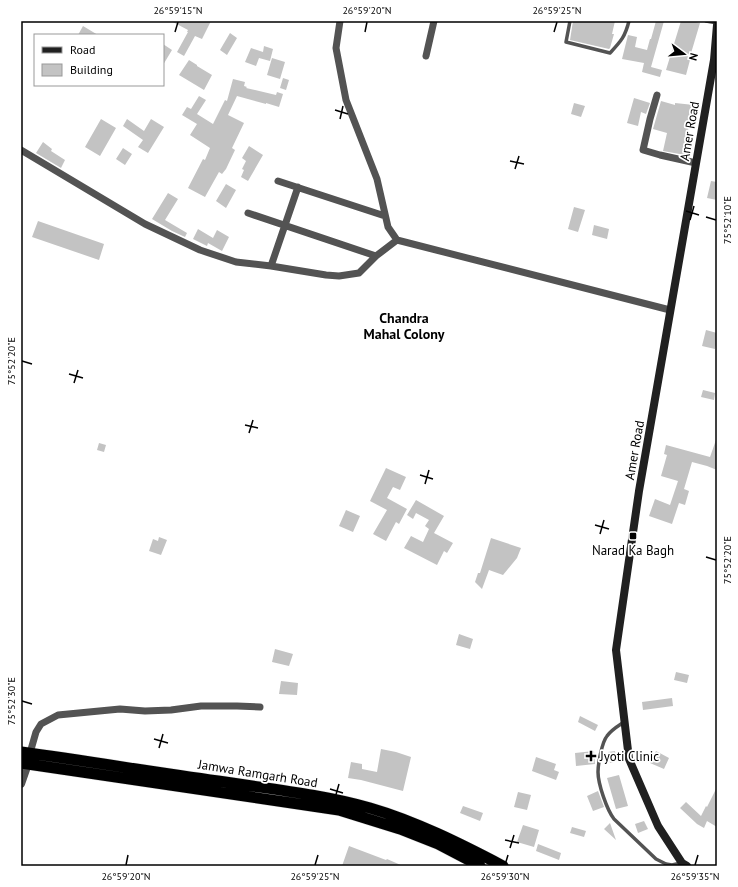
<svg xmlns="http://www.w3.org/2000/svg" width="738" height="887" viewBox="0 0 738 887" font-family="'PT Sans',sans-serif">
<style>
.building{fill:#c3c3c3}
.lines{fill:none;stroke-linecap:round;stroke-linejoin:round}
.trunk-casing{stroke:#dbdbdb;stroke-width:12}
.service{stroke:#535353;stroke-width:3.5}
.minor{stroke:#535353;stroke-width:7}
.tertiary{stroke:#535353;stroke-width:8}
.secondary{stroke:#202020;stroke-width:8}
.trunk{stroke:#000;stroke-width:11}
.ticks{fill:none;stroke:#000;stroke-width:1.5}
.poi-dot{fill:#000;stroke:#fff;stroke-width:1.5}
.labels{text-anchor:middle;stroke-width:3.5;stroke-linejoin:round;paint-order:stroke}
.street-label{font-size:13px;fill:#000;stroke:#fff}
.poi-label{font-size:13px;fill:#000;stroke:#fff}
.neighbourhood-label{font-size:14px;font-weight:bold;fill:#000;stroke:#fff}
.neatline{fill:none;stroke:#000;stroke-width:1.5}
.ticks-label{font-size:10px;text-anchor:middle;fill:#000}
</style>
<rect width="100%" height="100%" fill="#fff"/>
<path class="building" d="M171 21H211L202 39 195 36 184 56 177 52 188 32H187L188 30Z
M573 21H615L612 34H614L610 48 609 49 570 40Z
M656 21H664L651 67 662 70 660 77 642 72 644 63 622 59 628 35 637 37 635 47 647 50 650 39H651Z
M681 21H693L700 23 689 60H690L686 75 666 70Z
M83 26 98 35H78Z
M230 33 237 38 227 55 220 50Z
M163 44 172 50 163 65Z
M264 46 273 49 270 61 259 58 256 66 245 62 251 48 263 52Z
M272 58 285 62 280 79 267 75Z
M189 60 197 65V66L212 75 204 90 179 75Z
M283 78 289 80 286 90 280 88Z
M233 79 245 82 244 86 247 87 246 88 276 95 277 92 283 94 279 107 266 103V104L237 96 228 115 244 123 232 148 235 150 226 169 222 174 219 172 205 197 188 188 203 159 205 160 210 148 190 135 197 124 182 115 187 107 191 109 199 96 206 100 197 114 213 124 225 100 227 101Z
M634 98 650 103 646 114 641 112 638 126 627 123Z
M661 101 675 105V103L694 105 692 119 690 118 687 138H688L685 155 663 151 667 133 653 129Z
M574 103 585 106 581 117 571 114Z
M101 119 116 128 100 156 85 147Z
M127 119 144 131 151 119 164 127 148 153 138 147 143 140 123 126Z
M43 142 52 149 51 151 65 160 61 168 36 153Z
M249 146 263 155 248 181 241 177 244 170 242 169 246 161 242 158Z
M123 148 132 154 125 165 116 159Z
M711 181 717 182V200L707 198Z
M226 184 236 190 226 208 216 201Z
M168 193 178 199 165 220 187 233 185 237 172 231 152 219Z
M574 207 585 210 578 232 568 229Z
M38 221 104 244 99 260 32 237Z
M594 225 609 229 607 239 592 235Z
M198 229 213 238 217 230 229 237 222 251 208 243 207 246 193 239Z
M706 330 717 333V341L715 349 702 346Z
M703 390 715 393 714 400 701 397Z
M716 440H717V470L707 466 692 462 684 489 689 491 685 505 679 503 672 524 649 516 655 499 670 505 678 481 661 476 667 455 664 454 666 445 710 457Z
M99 443 106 445 104 452 97 450Z
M386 468 406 477 400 490 393 487 387 498 407 509 399 524 396 522 386 541 373 534 387 510 370 501Z
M416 500 444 516 434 533 453 543 447 553 444 551 437 565 404 548 411 536 423 542 429 529 425 526 429 520 416 513 413 519 407 515Z
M346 510 360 516 353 532 339 526Z
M159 537 167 540 161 555 149 551 153 539 158 541Z
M491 538 521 548 517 558 503 575 489 570 482 589 475 582 478 573H480Z
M459 634 473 639 470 649 456 645Z
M275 649 293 654 289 666 272 662Z
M676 672 689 675 687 683 674 680Z
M281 681 298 683 297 695 279 694Z
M672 698 673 706 643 710 642 702Z
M580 716 598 725 595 731 578 722Z
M381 749 396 752 411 757 403 791 361 780 348 778 351 762 362 764V769L377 772Z
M594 751 595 764 576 766 575 753Z
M615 751 617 761 610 763 608 752Z
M656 751 669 758 664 769 650 763Z
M536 757 556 764 554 770 559 772 556 780 532 771Z
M619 775 628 806 616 809 607 778Z
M717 787V827L707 821 704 828 697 824 680 808 686 802 701 816 706 806 707 807Z
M598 791 604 807 593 811 587 796Z
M518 792 531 795 527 810 514 807Z
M463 806 483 813 480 821 460 813Z
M644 821 648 829 638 833 635 824Z
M610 823 616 840 604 829Z
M523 825 539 830 534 847 517 842Z
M572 827 586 831 584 837 570 833Z
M538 844 561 853 559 860 536 851Z
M349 846 386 860 387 859 403 866H342Z"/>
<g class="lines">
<defs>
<path id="trunk" d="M21 752C87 761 153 772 218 781 269 789 321 794 370 808 415 821 461 844 503 866
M21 763 339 810 400 829 438 844 480 866"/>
</defs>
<use href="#trunk" class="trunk-casing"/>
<path class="service" d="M570 21 566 42 610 53C621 41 625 37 629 21
M706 21 717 23
M624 722C618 726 611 730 607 736 602 742 598 764 598 772 598 784 607 810 614 819L656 859 666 864 672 865 681 863"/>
<path class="minor" d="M340 21 336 48 346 100 377 179 388 227 397 240 670 310
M426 56 434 21
M657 95 650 119 643 150 660 155 696 163
M21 150 145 224 200 250 236 262 271 266 326 275 339 276 359 273 376 256 397 240
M278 181 385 216
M248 213 376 256
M271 266 298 187
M30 753 36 732 41 724 58 715 120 709 145 711 171 710 201 706H237L260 707"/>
<path class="tertiary" d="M21 784 28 764 29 760"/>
<path class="secondary" d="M687 866 682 863 658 826 629 759 616 650 639 491 714 60 717 25"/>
<use href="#trunk" class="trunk"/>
</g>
<path class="ticks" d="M175 32 178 22M365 32 367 22M554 32 557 22M335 110 348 114M340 119 343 106M510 161 524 164M515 169 519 156M686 211 699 215M706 217 716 220M690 220 694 206M22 361 32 364M69 374 83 378M74 383 78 370M245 425 258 428M249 433 253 420M420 475 433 479M425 484 429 470M595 525 609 529M600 534 604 520M706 557 716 560M22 701 32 704M154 739 168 743M159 748 163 734M330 789 343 793M335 798 339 784M505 840 519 843M510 848 514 835M126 865 128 855M315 865 318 855M505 865 508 855M695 865 698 855"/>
<g class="poi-dot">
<rect x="629" y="532" width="8" height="8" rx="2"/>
<path d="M589 750h4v4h4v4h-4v4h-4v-4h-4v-4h4z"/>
</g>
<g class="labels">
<g class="street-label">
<text transform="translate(689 131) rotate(-80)" y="5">Amer Road</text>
<text transform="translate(634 450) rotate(-80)" y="5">Amer Road</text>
<text transform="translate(258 773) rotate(9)" y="5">Jamwa Ramgarh Road</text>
</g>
<g class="poi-label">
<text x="633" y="555">Narad Ka Bagh</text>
<text x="600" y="761" text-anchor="start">Jyoti Clinic</text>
</g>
<g class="neighbourhood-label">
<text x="404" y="323">Chandra<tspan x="404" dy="16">Mahal Colony</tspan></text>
</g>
</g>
<rect width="738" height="887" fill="none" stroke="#ffffff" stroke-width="44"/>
<rect x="34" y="34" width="130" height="52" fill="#ffffff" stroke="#999999"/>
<rect x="42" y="47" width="20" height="6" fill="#202020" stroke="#999999"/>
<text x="70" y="54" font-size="12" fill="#000000">Road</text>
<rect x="42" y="64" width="20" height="12" fill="#c3c3c3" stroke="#999999"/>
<text x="70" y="74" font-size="12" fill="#000000">Building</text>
<g transform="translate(684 54) rotate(106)" stroke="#ffffff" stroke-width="3" paint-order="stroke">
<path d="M0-3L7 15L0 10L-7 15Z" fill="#000000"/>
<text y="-6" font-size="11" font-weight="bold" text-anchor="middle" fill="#000000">N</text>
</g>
<rect x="22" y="22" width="694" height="843" class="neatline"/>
<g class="ticks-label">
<text x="178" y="14">26°59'15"N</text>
<text x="367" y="14">26°59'20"N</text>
<text x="557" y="14">26°59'25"N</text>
<text transform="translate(727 220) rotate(-90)" y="4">75°52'10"E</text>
<text transform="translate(11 361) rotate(-90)" y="4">75°52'20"E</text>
<text transform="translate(727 560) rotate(-90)" y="4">75°52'20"E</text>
<text transform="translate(11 701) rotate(-90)" y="4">75°52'30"E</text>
<text x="126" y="880">26°59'20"N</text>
<text x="315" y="880">26°59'25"N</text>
<text x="505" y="880">26°59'30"N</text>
<text x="695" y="880">26°59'35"N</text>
</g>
</svg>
